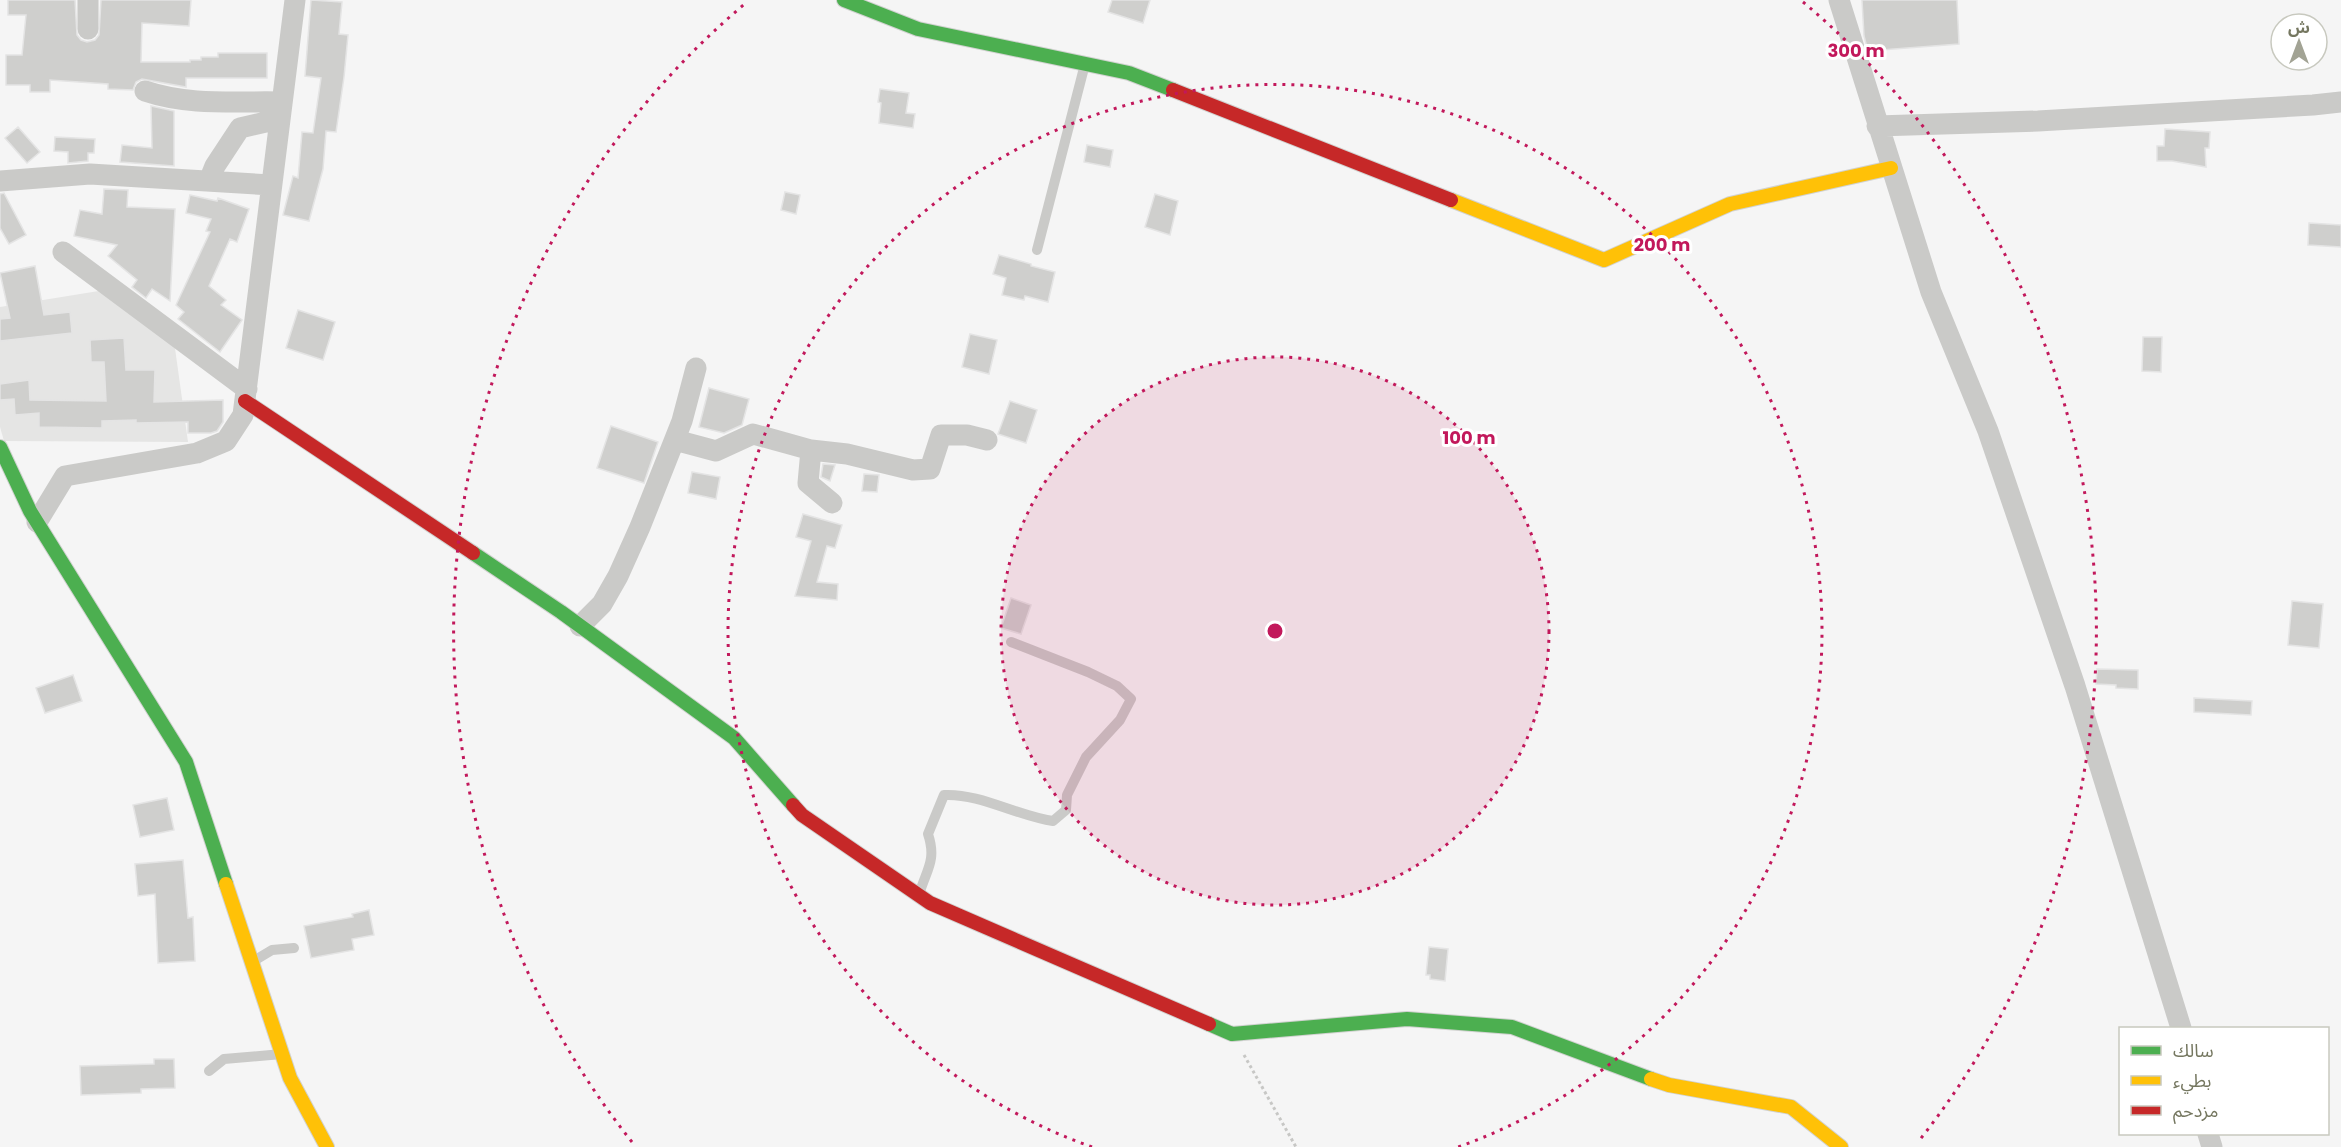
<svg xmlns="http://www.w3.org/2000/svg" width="2341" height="1147" viewBox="0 0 2341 1147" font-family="Poppins,'Noto Sans Arabic',sans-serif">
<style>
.built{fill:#e5e5e4}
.building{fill:#cfcfcd;stroke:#e4e4e4;stroke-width:1.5}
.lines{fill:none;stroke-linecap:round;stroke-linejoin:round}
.fast-casing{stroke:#d1d2d0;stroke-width:16}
.slow-casing{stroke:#d1d2d0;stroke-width:16}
.jam-casing{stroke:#d1d2d0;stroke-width:16}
.path{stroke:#c7c7c5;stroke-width:3;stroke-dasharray:3 3;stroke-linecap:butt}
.lane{stroke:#cacac8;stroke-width:10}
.street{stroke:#cacac8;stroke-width:21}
.fast{stroke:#4caf50;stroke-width:14}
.slow{stroke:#ffc107;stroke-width:14}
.jam{stroke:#c62828;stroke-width:14}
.ring{fill:none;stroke:#c2185b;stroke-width:3;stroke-dasharray:3 6}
.centre{fill:#c2185b;stroke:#fff;stroke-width:3}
.ring-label{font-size:18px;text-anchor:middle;font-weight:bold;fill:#c2185b;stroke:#fff;stroke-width:6;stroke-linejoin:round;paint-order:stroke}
</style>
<rect width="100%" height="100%" fill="#f5f5f5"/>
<path class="built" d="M111 289 174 341 188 442 4 441 0 427V307Z"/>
<path class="building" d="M8 0H75L77 35 81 40 87 42 95 40 99 35 101 0H191L189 26 142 23 141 62H190V60H201V57H218V53H267V78H186V87L142 79 136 82 133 90 108 89V84L50 80V92H30V85H6V55H22L26 15H8Z
M311 0 342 2 339 34 348 35 344 77 336 132 326 131 323 169 309 221 283 215 293 176 298 178 302 132 313 133 321 78 305 76Z
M1112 0H1150L1143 23 1108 12Z
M1862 0H1957L1959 44 1868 51 1864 36Z
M880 89 909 93 906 113 915 114 913 128 879 123 881 103 878 102Z
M151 106 174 111V166L120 162 122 145 152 148Z
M18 127 40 152 27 163 5 138Z
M2165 129 2210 132 2209 148H2205L2206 167 2172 161H2157V146H2164Z
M55 137 95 139 94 153H88V161L68 163V152L54 151Z
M1087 145 1113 150 1110 167 1084 162Z
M104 189 128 190 127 207 175 209 170 301 152 289 146 298 132 287 137 280 108 256 117 245 74 236 80 210 102 214Z
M785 192 800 195 796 214 781 210Z
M4 193 26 235 9 244 0 228V194Z
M1155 194 1178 201 1170 235 1145 227Z
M190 195 217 201 218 198 249 209 237 242 230 239 209 286 226 300 221 305 242 320 220 352 178 319 184 312 176 305 210 232 206 231 211 219 186 213Z
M2309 223 2341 225V247L2308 245Z
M999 255 1031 264V266L1055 272 1048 302 1025 296 1024 300 1002 295 1006 278 993 274Z
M35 266 44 315 70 312 72 333 0 341V319L10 318 0 273Z
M298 310 335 322 323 360 286 348Z
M970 334 997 340 989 374 962 367Z
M2143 337H2162L2161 372 2142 371Z
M124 338 126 370H155L154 402 223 400V422L217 431 211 433H188V422L136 423V420L102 421V428L39 427V413L15 415 14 399 0 400V384L29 380 30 400 106 401 104 362H91L90 340Z
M709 388 749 399 742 425 724 433 699 427Z
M1010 401 1037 410 1026 443 998 434Z
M611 426 658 442 644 483 597 468Z
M823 464 835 465 830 481 821 477Z
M692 472 720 477 716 499 688 493Z
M864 474 879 475 877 492 862 491Z
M803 514 842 525 835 548 827 546 817 582 838 584 837 600 795 596 811 541 796 537Z
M1011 598 1031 605 1021 634 1001 628Z
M2292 601 2323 604 2319 648 2288 645Z
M2097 669 2138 670V689L2116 688V685L2096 684Z
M73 675 82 701 45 713 36 688Z
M2194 698 2252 701 2251 715 2194 712Z
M167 798 174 830 140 837 133 805Z
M183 860 188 918 193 917 195 961 158 963 155 894 138 896 135 864Z
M369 910 374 935 352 939 354 950 311 958 304 926 353 917 352 914Z
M1429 947 1448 949 1445 981 1430 979V975H1426Z
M154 1059H174L175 1088 141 1089V1093L81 1095 80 1066 154 1064Z"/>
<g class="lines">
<defs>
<path id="fast" d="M844 0 918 29 1129 73 1173 90
M0 447 30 511 186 762 226 884
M473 553 561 612 734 738 793 805
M1209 1024 1232 1034 1407 1019 1512 1027 1651 1079"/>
<path id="slow" d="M1451 200 1604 260 1730 204 1891 168
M226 884 290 1078 327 1147
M1651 1079 1669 1085 1791 1107 1841 1147"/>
<path id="jam" d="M1173 90 1451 200
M245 401 473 553
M793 805 802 815 930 903 1209 1024"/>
</defs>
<use href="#fast" class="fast-casing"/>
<use href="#slow" class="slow-casing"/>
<use href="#jam" class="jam-casing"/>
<path class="path" d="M1244 1055 1296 1147"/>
<path class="lane" d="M1037 250 1085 64
M919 895C926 870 937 861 928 834L944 795C980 793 1017 816 1053 821L1066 810 1067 795 1086 757 1120 720 1131 699 1117 686 1088 672 1011 642
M252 962 272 950 294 948
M209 1071 224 1059 282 1054"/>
<path class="street" d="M1839 0 1931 292 1988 431 2075 686 2181 1028
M88 29V0
M145 91C189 106 236 101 281 102
M1877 126 2038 121 2313 105 2341 102
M0 181 90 174 271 185
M209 181 215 166 240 128 279 119
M63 252 247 389
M675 440 716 451 753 434 811 450 808 483 832 503
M811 450 847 454 913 470 930 469 941 435H967L987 440
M37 522 65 476 197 453 226 441 243 415 295 0
M580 626 602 604 618 576 640 527 682 421 696 368
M2208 1134 2212 1147"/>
<use href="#fast" class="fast"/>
<use href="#slow" class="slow"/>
<use href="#jam" class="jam"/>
</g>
<circle cx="1275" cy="631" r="274" fill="#c2185b" fill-opacity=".12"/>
<g class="ring">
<circle cx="1275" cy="631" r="274"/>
<path d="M1092 1147A547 547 0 1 1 1458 1147"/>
<path d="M632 1142A821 821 0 0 1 747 2M1803 2A821 821 0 0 1 1918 1142"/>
</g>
<circle cx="1275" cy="631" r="9" class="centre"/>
<g class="ring-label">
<text x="1856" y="57">300 m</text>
<text x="1662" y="251">200 m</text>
<text x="1469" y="444">100 m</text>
</g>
<rect x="2119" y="1027" width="210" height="108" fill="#ffffff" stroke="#c8c9bf" stroke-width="1.5"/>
<rect x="2131" y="1046" width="30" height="9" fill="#4caf50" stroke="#c8c9bf" stroke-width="1.5"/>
<text x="2173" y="1057" font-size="18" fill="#757760">سالك</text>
<rect x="2131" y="1076" width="30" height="9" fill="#ffc107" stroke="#c8c9bf" stroke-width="1.5"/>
<text x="2173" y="1087" font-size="18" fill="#757760">بطيء</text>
<rect x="2131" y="1106" width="30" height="9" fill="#c62828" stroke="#c8c9bf" stroke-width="1.5"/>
<text x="2173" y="1117" font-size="18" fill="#757760">مزدحم</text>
<g transform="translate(2299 42)"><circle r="28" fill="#ffffff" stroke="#c8c9bf" stroke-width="1.5"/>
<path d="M0-4.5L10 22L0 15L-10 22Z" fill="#a2a394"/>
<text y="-9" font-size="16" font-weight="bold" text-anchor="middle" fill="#757760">ش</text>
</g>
</svg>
